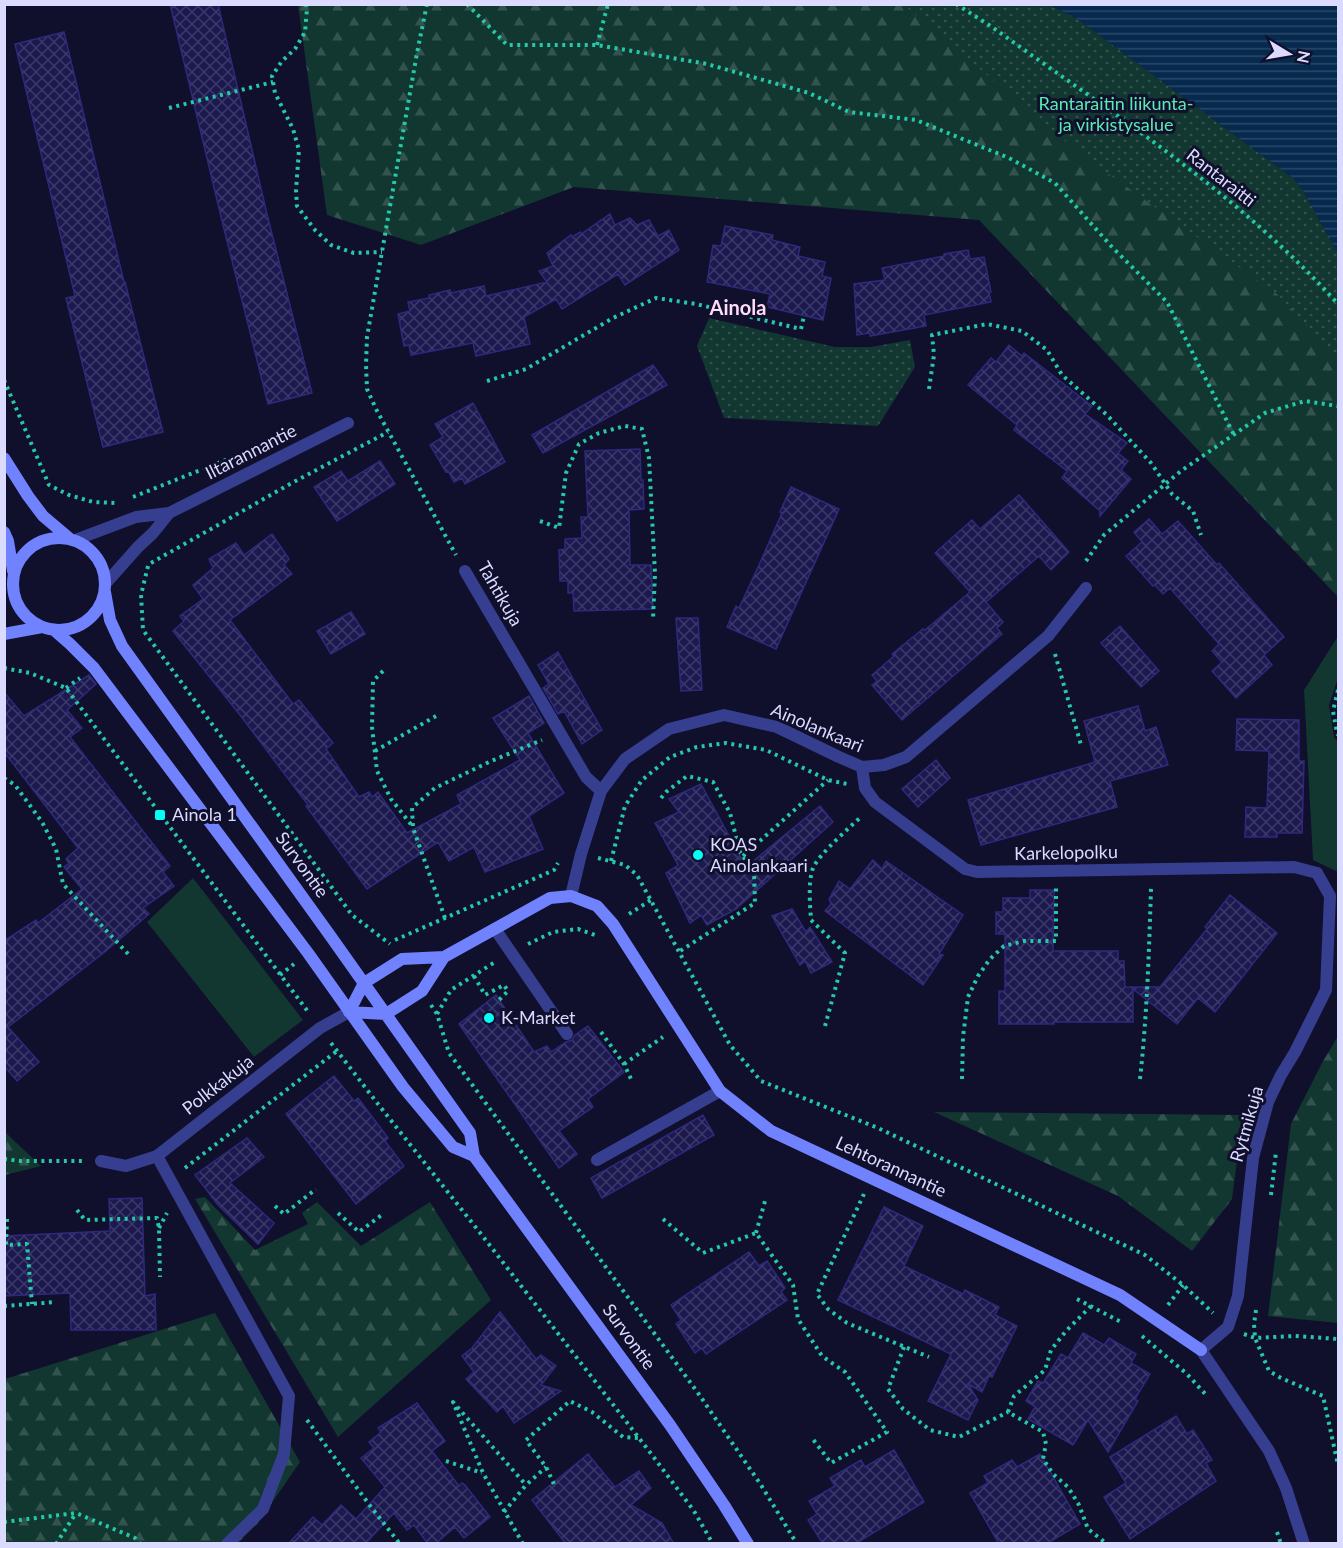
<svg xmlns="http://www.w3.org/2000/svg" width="1343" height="1548" viewBox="0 0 1343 1548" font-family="Lato,sans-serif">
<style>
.grass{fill:#113730}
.forest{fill:url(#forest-firs)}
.park{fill:url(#park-dots)}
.water{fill:url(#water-rules)}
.building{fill:url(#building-cross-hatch);stroke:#2e297d;stroke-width:1.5}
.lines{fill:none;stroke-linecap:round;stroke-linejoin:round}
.path{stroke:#25c8a7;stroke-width:4;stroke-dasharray:3 4.5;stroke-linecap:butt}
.lane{stroke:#363f8f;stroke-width:12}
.street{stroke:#363f8f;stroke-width:12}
.secondary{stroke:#7182ff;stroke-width:12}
.poi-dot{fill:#06fff5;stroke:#100f2c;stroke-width:2}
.labels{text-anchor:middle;stroke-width:6;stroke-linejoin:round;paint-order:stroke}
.park-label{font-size:18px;fill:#5aebb2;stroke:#100f2c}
.street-label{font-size:18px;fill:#dadbff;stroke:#100f2c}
.poi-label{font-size:18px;fill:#dadbff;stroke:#100f2c;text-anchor:start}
.neighbourhood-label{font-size:20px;font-weight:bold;fill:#ffdcf7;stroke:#100f2c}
</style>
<defs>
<pattern id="forest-firs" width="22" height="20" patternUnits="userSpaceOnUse" patternTransform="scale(1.5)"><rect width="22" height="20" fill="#113730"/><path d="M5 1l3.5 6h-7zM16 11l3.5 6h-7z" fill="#33534f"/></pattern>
<pattern id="park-dots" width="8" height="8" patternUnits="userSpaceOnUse" patternTransform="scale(1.5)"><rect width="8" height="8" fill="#113730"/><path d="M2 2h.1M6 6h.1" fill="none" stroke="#33534f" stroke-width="1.8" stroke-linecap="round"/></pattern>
<pattern id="water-rules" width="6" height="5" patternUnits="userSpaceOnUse" patternTransform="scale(1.5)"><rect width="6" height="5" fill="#062a4e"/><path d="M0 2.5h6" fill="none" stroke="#2a4869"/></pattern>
<pattern id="building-cross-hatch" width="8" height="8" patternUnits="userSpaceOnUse" patternTransform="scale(1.5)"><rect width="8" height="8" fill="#1c194f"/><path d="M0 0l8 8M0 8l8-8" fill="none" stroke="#3c3a69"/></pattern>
</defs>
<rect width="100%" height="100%" fill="#100f2c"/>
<path class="grass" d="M1338 636V678L1329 705 1334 737 1338 742V872L1313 860 1304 690Z
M193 878 303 1020 254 1057 147 922Z"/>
<path class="forest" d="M1050 4 1338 253V597L979 220 574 187 421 245 327 215 298 5Z
M1338 1036V1323L1268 1316 1291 1124 1322 1063Z
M934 1112 1243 1115 1232 1199 1192 1251 1118 1196Z
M5 1132 41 1166 5 1175Z
M205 1197 255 1250 308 1224 302 1213 317 1202 361 1246 430 1202 491 1300 338 1437 195 1199Z
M215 1313 300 1462 258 1523 238 1543 5 1544V1379Z"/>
<path class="park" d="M904 5H1050L1076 18 1293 178 1302 189 1338 253V357L1277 294 1082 155Z
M709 318 835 347H871L910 340 915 367 878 426 724 418 697 346Z"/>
<path class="water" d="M1050 5H1338V253L1302 189 1293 178 1076 18Z"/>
<path class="building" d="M170 4H218L267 214 312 393 268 404 223 225Z
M64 32 124 282H125L163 432 103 447 66 298 75 296 15 44Z
M610 214 615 225 630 218 637 225 649 220 658 236 669 230 679 250 625 285 618 274 562 309 556 299 524 317 530 344 476 356 473 343 411 355 409 345 404 346 398 314 410 311 408 302 429 298V295L450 290 451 293 484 286 486 296 547 282 539 271 553 266 547 253 571 235 572 237 580 232 581 234Z
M725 226 773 235 772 240 800 247 798 256 825 262 822 276 831 278 823 320 767 307 770 294 707 282 713 245 721 246Z
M968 250 970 259 984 257 991 292H989L991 302 924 315 926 326 870 336V333L857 335 854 284 885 280 882 268 944 256V254Z
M1009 345 1022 356 1024 353 1092 406 1085 414 1127 443 1118 453 1128 461 1121 470 1131 479 1100 516V511L1062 478 1067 471 1014 430 1017 425 968 385 991 358 996 362Z
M653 365 667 385 543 453 532 435Z
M473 403 505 462 465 484 462 478 454 482 448 471 446 472 430 445 443 437 435 424Z
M640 449 641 480H643L644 509 629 510 630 565H651L653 609 574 611 573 593H568V581H560L559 550 565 549V539L582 538 581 517H588L585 451Z
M380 461 395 484 337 521 314 487 341 471 348 481Z
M791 487 839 509 776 649 727 627 736 606 739 608 759 565 782 513 780 512Z
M1019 495 1069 552 1051 570 1039 556 986 602 1003 622 997 628 1002 634 902 720 872 685 877 681 872 675 894 656 892 654 923 629 925 630 970 592 935 553 972 520 980 529Z
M1149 519 1162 534 1178 521 1217 565 1219 563 1284 637 1264 655 1272 665 1236 698 1212 671 1222 662 1212 651 1219 644 1170 588 1163 594 1155 585 1153 586 1126 556 1142 542 1134 532Z
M272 534 289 559 284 565 292 574 230 620 293 704 299 700 333 743 326 749 359 797 369 792 372 797 378 792 407 833 461 804 457 795 520 760 493 718 529 696 544 723 528 733 564 793 529 816 543 849 485 872 474 847 449 861 438 842 367 889 306 806 308 805 240 715 173 631 184 621 180 616 203 599 193 585 213 568 209 559 236 543 244 555Z
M351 612 365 634 331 654 317 631Z
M676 618H698L702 690 681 691Z
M1120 626 1159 671 1141 687 1101 643Z
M558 652 602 730 582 744 564 711 558 714 543 688 549 684 538 665Z
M89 675 96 684 67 710 82 728 70 737 170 866 163 872 174 886 143 908 149 914 106 951 8 1027 39 1062 17 1081 4 1066V941L36 920 38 923 82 889 64 867 69 864 66 859 78 848 4 752V692L24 716Z
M1138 706 1145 731 1156 727 1168 765 1110 781 1117 807 981 845 968 800 1095 762 1084 721Z
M1237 719 1299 720V761H1304L1302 833H1277V837H1245L1246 807 1267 808 1269 751 1236 750Z
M936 760 950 778 918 807 902 789Z
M701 784 746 867 820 806 833 822 775 874 774 872 775 874 736 909 707 925 701 915 690 923 666 873 678 865 655 823 679 812 669 799Z
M873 860 882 869 886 861 963 915 939 954 943 955 923 985 825 911 831 904 829 899 839 881 850 889Z
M1030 890H1054L1053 951H1118V961H1124L1125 987H1160L1207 929 1205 927 1230 895 1277 933 1215 1012 1198 998 1177 1024 1133 989V1022H1054V1024H999V991H1005V934H996V912H1003V898H1030Z
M792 909 806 932 810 927 832 962 811 973 805 961 800 965 772 916Z
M496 995 534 1052 547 1046 551 1052 566 1042 572 1040 575 1035 588 1026 624 1072 588 1099 593 1107 559 1131 577 1154 559 1168 459 1024Z
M334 1076 354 1101 358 1098 388 1138 385 1141 404 1166 356 1204 286 1114Z
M703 1115 714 1135 602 1198 591 1178Z
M247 1138 264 1157 230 1183 274 1223 258 1244 218 1205 195 1175Z
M142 1198 145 1296 155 1294 156 1330H71L70 1293 4 1296V1236L110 1231 109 1199Z
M884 1207 923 1226 904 1266 963 1294 965 1290 999 1307 995 1315 1017 1326 992 1377 989 1376 982 1392 968 1384 978 1400 968 1420 928 1401 951 1354 838 1300Z
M749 1252 759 1266 767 1261 785 1288 781 1292 787 1300 706 1354 702 1348 695 1353 676 1324 681 1320 671 1305Z
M500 1312 536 1359 541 1355 556 1366 541 1385 561 1391 514 1423 503 1406 497 1412 466 1379 474 1372 462 1356 472 1348Z
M1083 1333 1104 1345 1109 1338 1136 1354 1131 1363 1150 1374 1135 1399 1138 1401 1108 1452 1088 1420 1073 1445 1028 1419 1035 1407 1026 1401 1038 1381 1043 1383 1061 1354 1068 1358Z
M417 1403 445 1441 432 1451 459 1486 462 1483 465 1485 490 1517 464 1538 455 1527 435 1544H428L414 1525 407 1530 394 1513 365 1544H288L313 1517 322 1525 341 1505 356 1519 385 1487 361 1458 374 1448 369 1442 381 1432 378 1428Z
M1176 1416 1187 1434 1193 1430 1212 1460 1206 1463 1216 1481 1130 1539 1104 1497 1126 1483 1110 1457Z
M894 1450 924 1502 855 1544H823L808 1520 817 1514 809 1501 835 1486 830 1478 861 1460 865 1467Z
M588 1454 615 1487 639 1471 651 1488 631 1505 662 1523 674 1544H566L532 1500Z
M1040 1454 1080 1524 1046 1544H999L970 1493 988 1483 984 1476 1012 1460 1017 1467Z"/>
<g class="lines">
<path class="path" d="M306 4 307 9 305 32 295 49 282 61 272 76 275 93 293 129 299 150 296 190 297 206 315 230 331 245 354 253 382 252
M427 4 417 53 367 337 366 365 367 389 376 409 456 555
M467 4 507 45H597L707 64 809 93 849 112 916 120 1009 158 1055 183 1112 247 1167 302 1234 435
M956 4 992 27C1112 113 1239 194 1338 304
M597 45 608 4
M169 108 273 82
M4 380 49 485 69 495 93 502 117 503
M487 381 526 369 613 318 656 298 696 304 801 329 804 316
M929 389 934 355 932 335 987 324 1022 331 1047 350 1062 375 1107 415 1151 463 1172 494 1193 511 1201 535
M133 497 238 455
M540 521 559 528 566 473 579 444 599 433 625 426 642 429 649 458 655 574 653 619
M1086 561 1104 535 1181 471 1265 413 1305 401 1338 406
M151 563 290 484 388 432
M148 566 141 595 143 630 352 915 390 944
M1055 654 1081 745
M4 668 30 673 66 688 309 1013
M383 671 373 681 372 727 377 771 391 799 413 827
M66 688 80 678
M1338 690 1333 711 1337 733 1338 735
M375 751 436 716
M4 778 15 785 42 822 56 849 63 884 130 956
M661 798 666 792 687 776 713 782 730 813 740 852 754 872 755 903 680 951
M743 856 828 780
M598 858 625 865 637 875 730 1045 761 1081 878 1128 1145 1255 1183 1285 1213 1313
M611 861 625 806 642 780 670 757 697 747 726 743 766 750 828 780 847 784
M629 914 651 900
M445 918 413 828 412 808 435 788 489 762 542 740
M395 940 554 870 558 863
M528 944 553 932 578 929 595 935 596 937
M280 975 294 964
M474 976 485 995 504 985 508 991 499 1000
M431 1005 437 1014 449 1053 698 1393 761 1485 797 1544
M437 1014 451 990 495 962
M825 1026 845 953 811 920C810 906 808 881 813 868 819 854 850 827 862 816
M601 1032 624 1064 632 1081
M331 1043 378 1104 481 1234 649 1451 694 1511 713 1544
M624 1064 663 1037
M962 1079 963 1037 968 997 978 976 990 959 1004 946 1024 941H1056V888
M1140 1079C1147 1016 1149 952 1151 888
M4 1159 21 1161H82
M185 1168 337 1051
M864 1194 817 1294 828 1309 847 1323 929 1357
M1271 1195 1276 1152
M275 1206 284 1214 316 1189
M77 1210 85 1220 157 1218 159 1228 160 1277
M338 1213 359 1232 383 1214
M7 1219 6 1245 27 1244 32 1304
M663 1219 703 1253 756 1233 793 1285 798 1319 822 1356 845 1372 887 1432 831 1463 812 1438
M159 1228 167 1213
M756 1233 765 1201
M1077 1299 1121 1322
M1168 1305 1183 1285
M4 1306 56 1302
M1091 1306 1066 1331 1051 1350 1045 1370 1014 1396 1008 1412 1043 1432 1046 1444 1043 1459 1053 1474 1068 1487 1079 1505 1088 1529 1107 1544
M1256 1310 1254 1324 1255 1338 1269 1371 1281 1378 1323 1396 1338 1465
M1244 1334 1255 1338 1295 1336 1338 1339
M1142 1336 1187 1374 1207 1396
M904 1347 888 1389 903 1409 930 1430 959 1437 1008 1412
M307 1420 371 1507 400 1544
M446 1461 482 1473
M554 1484 546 1467 526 1440 570 1401 592 1412 623 1437 638 1438
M504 1512 526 1485 546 1467
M4 1522 76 1513 135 1538 140 1544
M1277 1532 1281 1544
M56 1544 76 1513
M523 1544 483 1473 453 1402 526 1485"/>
<path class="lane" d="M465 571 586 777 601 791
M862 767 865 788 875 802 965 869 977 872 1294 867 1317 873
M495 929 567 1034
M157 1156 289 1396 284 1454 263 1509 227 1544
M597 1160 720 1091"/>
<path class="street" d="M75 540 136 517 169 513 348 423
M106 583 138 547 153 533 169 513
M571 896 581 854 601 791 625 759 669 729 724 715 777 727 839 757 862 767 884 765 906 757 1048 636 1086 588
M101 1161 126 1166 157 1156 320 1028 349 1012
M1304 1544 1286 1488 1269 1451 1201 1350 1228 1327 1238 1296 1253 1158 1268 1102 1281 1075 1295 1052 1326 990 1330 896 1317 873"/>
<path class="secondary" d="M4 458 28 496 43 516 69 538
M4 532 8 541 13 571
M13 584a46 46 0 1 1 92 0a46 46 0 1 1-92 0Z
M105 592 110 620 122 646 329 934 470 1133 474 1156 670 1425 724 1505 748 1544
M54 630 70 644 94 668 308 953 403 1087 453 1147 474 1156
M4 634 42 627
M349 1012 364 983 402 959 444 957 550 898 571 896 597 906 613 924 720 1091 771 1131 1120 1295 1201 1350
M349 1012 386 1014 422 991 444 957"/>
</g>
<g class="poi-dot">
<rect x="154" y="809" width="12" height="12" rx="3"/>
<circle cx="698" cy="855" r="6"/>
<circle cx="489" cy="1018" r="6"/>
</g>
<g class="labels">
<g class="park-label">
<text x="1116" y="110">Rantaraitin liikunta-<tspan x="1116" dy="21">ja virkistysalue</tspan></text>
</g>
<g class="street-label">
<text transform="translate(1221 178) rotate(38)" y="6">Rantaraitti</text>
<text transform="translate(251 452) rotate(-27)" y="6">Iltarannantie</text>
<text transform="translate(500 594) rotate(60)" y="6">Tahtikuja</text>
<text transform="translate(817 728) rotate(23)" y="6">Ainolankaari</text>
<text transform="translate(1066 853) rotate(-1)" y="6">Karkelopolku</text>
<text transform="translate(302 865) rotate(54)" y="6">Survontie</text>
<text transform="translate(218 1085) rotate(-38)" y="6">Polkkakuja</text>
<text transform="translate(1247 1124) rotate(-74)" y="6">Rytmikuja</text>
<text transform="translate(891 1167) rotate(25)" y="6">Lehtorannantie</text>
<text transform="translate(629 1337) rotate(54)" y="6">Survontie</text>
</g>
<g class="poi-label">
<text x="172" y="821">Ainola 1</text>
<text x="710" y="851">KOAS<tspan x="710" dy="21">Ainolankaari</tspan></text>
<text x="501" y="1024">K-Market</text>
</g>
<g class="neighbourhood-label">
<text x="738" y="315">Ainola</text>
</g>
</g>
<rect width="1343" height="1548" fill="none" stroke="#dadbff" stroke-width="12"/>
<g transform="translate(1289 54) rotate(101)" stroke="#100f2c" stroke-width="4.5" paint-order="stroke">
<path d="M0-4.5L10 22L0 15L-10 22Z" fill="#dadbff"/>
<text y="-9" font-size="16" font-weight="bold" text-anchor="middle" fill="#dadbff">N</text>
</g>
</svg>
